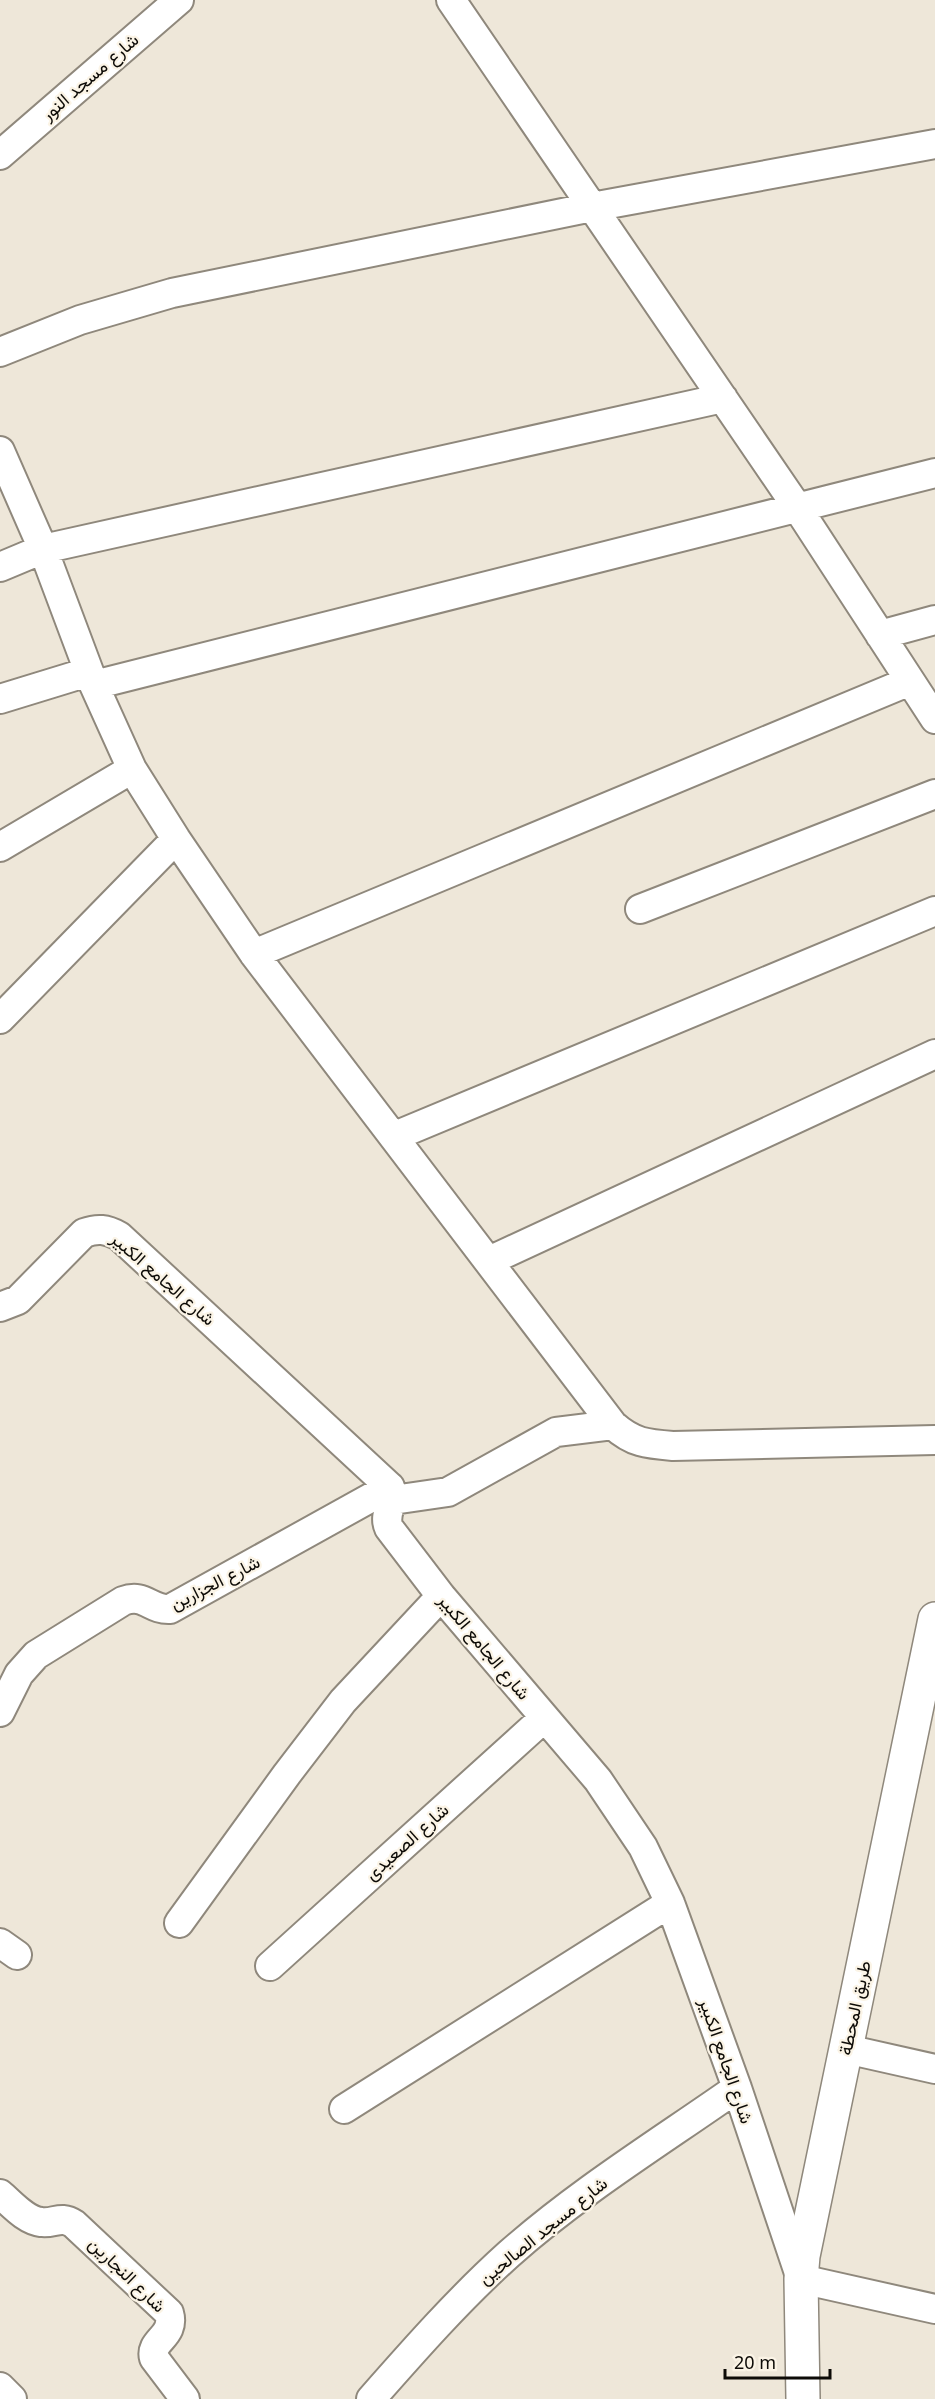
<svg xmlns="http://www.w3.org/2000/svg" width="935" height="2399" viewBox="0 0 935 2399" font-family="'Noto Sans',Vazirmatn,sans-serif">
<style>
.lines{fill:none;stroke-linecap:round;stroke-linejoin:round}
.street-casing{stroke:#8f887c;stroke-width:32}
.secondary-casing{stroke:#8f887c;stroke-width:36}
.street{stroke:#fff;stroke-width:28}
.secondary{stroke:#fff;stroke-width:33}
.labels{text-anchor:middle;stroke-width:4.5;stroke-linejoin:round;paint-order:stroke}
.street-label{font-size:18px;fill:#0d0b07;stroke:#fbf4e6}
</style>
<rect width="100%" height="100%" fill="#eee7d9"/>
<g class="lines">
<defs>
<path id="street" d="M451 0 797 507 935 719
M0 155 179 0
M0 352 80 320 172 293 592 207 935 144
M0 451 43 549 94 685 132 769 176 839 254 954 613 1425C633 1443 647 1444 673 1446L935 1440
M0 567 43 549 723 398
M880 635 935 620
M94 685 935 473
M0 699 88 672
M0 847 132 769
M640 909 935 794
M254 954 910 681
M0 1019 176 839
M395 1136 935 911
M489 1261 935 1054
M0 1307 18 1300 84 1233C98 1228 106 1229 119 1236L390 1487C397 1502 382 1513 389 1528L441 1596 598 1780 643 1847 670 1903 737 2088 801 2279 935 2309
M393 1500 448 1492 556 1432 613 1425
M0 1712 19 1674 36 1655 123 1601C145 1593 150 1610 170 1609L390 1487
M179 1923 287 1774 343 1701 441 1596
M0 1943 17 1955
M270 1966 544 1718
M846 2049 935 2069
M344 2109 670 1903
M0 2194C12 2204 25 2220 41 2222 54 2224 61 2215 74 2224L169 2313C176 2337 149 2340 154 2358L185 2399
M0 2387 12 2399
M371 2399C415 2349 459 2299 509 2254 579 2192 660 2142 737 2088"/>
<path id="secondary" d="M803 2399 801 2279 803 2256 935 1619"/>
</defs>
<use href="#street" class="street-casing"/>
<use href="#secondary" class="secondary-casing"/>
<use href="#street" class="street"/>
<use href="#secondary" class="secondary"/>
</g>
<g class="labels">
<g class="street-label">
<text transform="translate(90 77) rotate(-41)" y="6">شارع مسجد النور</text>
<text transform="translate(163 1279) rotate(41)" y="6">شارع الجامع الكبير</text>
<text transform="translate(215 1583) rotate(-27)" y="6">شارع الجزارين</text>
<text transform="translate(484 1647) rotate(50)" y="6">شارع الجامع الكبير</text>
<text transform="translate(407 1842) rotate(-42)" y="6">شارع الصعيدى</text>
<text transform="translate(855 2008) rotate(-78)" y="6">طريق المحطة</text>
<text transform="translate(726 2061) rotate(71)" y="6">شارع الجامع الكبير</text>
<text transform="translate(543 2231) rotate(-39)" y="6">شارع مسجد الصالحين</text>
<text transform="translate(127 2275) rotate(44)" y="6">شارع النجارين</text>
</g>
</g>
<path d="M725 2369v9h105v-9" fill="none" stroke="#0d0b07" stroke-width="3"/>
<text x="734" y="2369" font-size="18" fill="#0d0b07" stroke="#fbf4e6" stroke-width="4.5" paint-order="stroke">20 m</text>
</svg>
